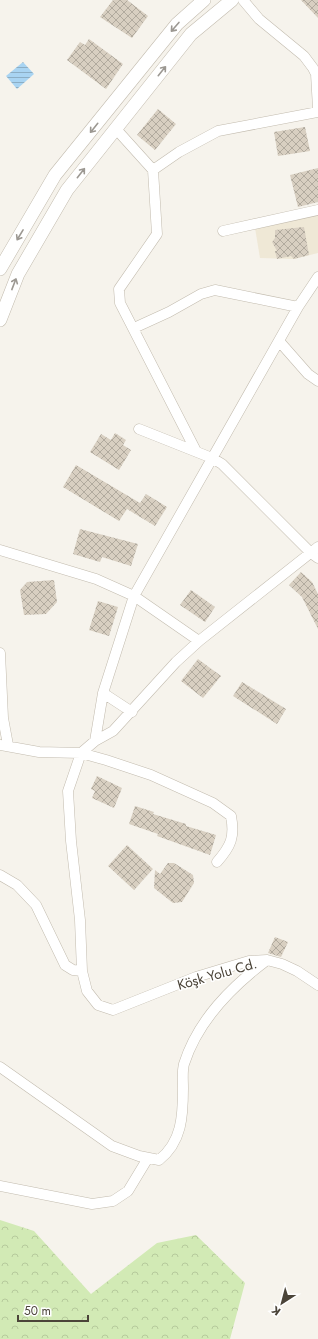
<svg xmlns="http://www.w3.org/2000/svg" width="318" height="1339" viewBox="0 0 318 1339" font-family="Jost,sans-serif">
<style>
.education{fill:#efe8d6}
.forest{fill:url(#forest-crowns)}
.water{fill:url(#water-rules)}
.building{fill:url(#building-cross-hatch)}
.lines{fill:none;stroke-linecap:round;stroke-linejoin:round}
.minor-casing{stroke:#c2bbae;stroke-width:11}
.tertiary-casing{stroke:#c2bbae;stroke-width:14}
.minor{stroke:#fff;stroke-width:10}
.tertiary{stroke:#fff;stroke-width:13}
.oneway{stroke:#9c9892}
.labels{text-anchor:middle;stroke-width:3;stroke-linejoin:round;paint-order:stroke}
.street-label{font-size:14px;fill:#4b4439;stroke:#fff}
</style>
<defs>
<pattern id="forest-crowns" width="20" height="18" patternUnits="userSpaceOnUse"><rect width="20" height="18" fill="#d2eab5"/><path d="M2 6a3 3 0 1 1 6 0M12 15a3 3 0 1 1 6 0" fill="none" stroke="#b6ca9c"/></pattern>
<pattern id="water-rules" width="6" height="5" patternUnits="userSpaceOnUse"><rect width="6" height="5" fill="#a9d4f2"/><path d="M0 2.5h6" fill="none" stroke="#8caec5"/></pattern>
<pattern id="building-cross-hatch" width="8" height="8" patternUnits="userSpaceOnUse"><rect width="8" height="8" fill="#d8cfc1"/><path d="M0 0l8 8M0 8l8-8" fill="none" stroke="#b1aa9e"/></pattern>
</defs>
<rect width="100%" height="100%" fill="#f6f3ec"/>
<path class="education" d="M318 213V253L294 259 260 258 255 228Z"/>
<path class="forest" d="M0 1220 34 1231 91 1294 157 1243 196 1235 245 1283 230 1339H0Z"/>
<path class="water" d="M23 62 34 74 17 89 6 76Z"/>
<path class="building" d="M113 0H127L148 16 132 38 100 17Z
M301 0H318V18Z
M89 39 123 64 106 89 67 60 80 42 85 45Z
M158 109 176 124 155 150 137 135Z
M305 127 310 151 278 156 274 132Z
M318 168V202L298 207 290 175Z
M304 227 309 255 294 259 291 256 277 259 275 251H277L272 242 275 238V230Z
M115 433 126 440 123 445 131 450 119 470 90 452 101 434 111 440Z
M76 465 140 503 146 494 167 507 155 526 127 509 119 521 63 487Z
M80 529 138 544 131 566 102 557 100 562 73 554Z
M301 572 312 582 318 594V629L302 597 289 585Z
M54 580 57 602 46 614 24 615 20 590 27 582Z
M191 590 215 607 205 622 180 605Z
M98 601 118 607 109 636 89 630Z
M198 659 221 676 203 698 181 681Z
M242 682 286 709 277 724 233 696Z
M97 776 122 788 114 808 92 798 95 791 91 789Z
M135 806 154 812 153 814 186 824V826L216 835 210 855 157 836 158 834 129 824Z
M127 845 153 869 134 890 108 866Z
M168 863H174L193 875 194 883 182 902 173 903 154 888 155 870 160 874Z
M275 937 288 942 281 957 268 953Z"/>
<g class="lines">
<defs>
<path id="minor" d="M243 0 259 19 304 56 313 68 316 74 318 108
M116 129 153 170 157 234 119 289 120 303 196 451
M153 170 179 152 218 131 318 112
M223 231 318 210
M134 328 169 312 201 294 215 290 298 307
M279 341 308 374 318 381
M139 429 212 458 222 464 311 553 318 558
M318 547 199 641 176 662 113 731 95 741 81 753 68 791 71 841 80 920 82 971 87 991 98 1005 113 1010 196 977 249 961 267 960 282 964 297 971 318 985
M0 550 96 579 134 596 199 641
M0 653 3 718 8 745
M103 693 132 712
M95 741 103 693 134 596 298 307 318 277
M0 745 39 752 81 753 106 760 151 775 213 803 231 816C235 837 231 846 217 862
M0 875 17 885 36 905 65 965 73 970 82 971
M0 1067 112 1146 139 1156 159 1160C182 1142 183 1116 183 1088 183 1080 182 1071 184 1064 198 1020 231 987 267 960
M0 1186 92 1204 113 1201 128 1191 148 1158"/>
<path id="tertiary" d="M0 269 55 175 177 24 204 0
M0 320 18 274 67 190 191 34 232 0"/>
</defs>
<use href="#minor" class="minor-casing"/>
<use href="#tertiary" class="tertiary-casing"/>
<use href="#minor" class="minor"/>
<use href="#tertiary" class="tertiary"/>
</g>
<defs><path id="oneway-shaft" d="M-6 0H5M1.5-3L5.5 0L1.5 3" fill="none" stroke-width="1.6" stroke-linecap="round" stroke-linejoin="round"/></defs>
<g class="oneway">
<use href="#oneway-shaft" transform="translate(175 27) rotate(131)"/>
<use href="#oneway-shaft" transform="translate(162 71) rotate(-51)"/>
<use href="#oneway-shaft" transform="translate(94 128) rotate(129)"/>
<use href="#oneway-shaft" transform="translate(81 173) rotate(-52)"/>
<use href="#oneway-shaft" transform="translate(20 235) rotate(121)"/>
<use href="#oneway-shaft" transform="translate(14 284) rotate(-69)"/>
</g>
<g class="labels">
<g class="street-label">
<text transform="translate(217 974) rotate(-16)" y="5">Köşk Yolu Cd.</text>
</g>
</g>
<g transform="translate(282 1303) rotate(216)" stroke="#ffffff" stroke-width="3" paint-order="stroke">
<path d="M0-3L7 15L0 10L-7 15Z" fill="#4b4439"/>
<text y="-6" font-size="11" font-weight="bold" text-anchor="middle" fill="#4b4439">K</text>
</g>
<path d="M18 1315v6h70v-6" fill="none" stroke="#4b4439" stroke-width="2"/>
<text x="24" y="1315" font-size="12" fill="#4b4439" stroke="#ffffff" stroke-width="3" paint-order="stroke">50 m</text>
</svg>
